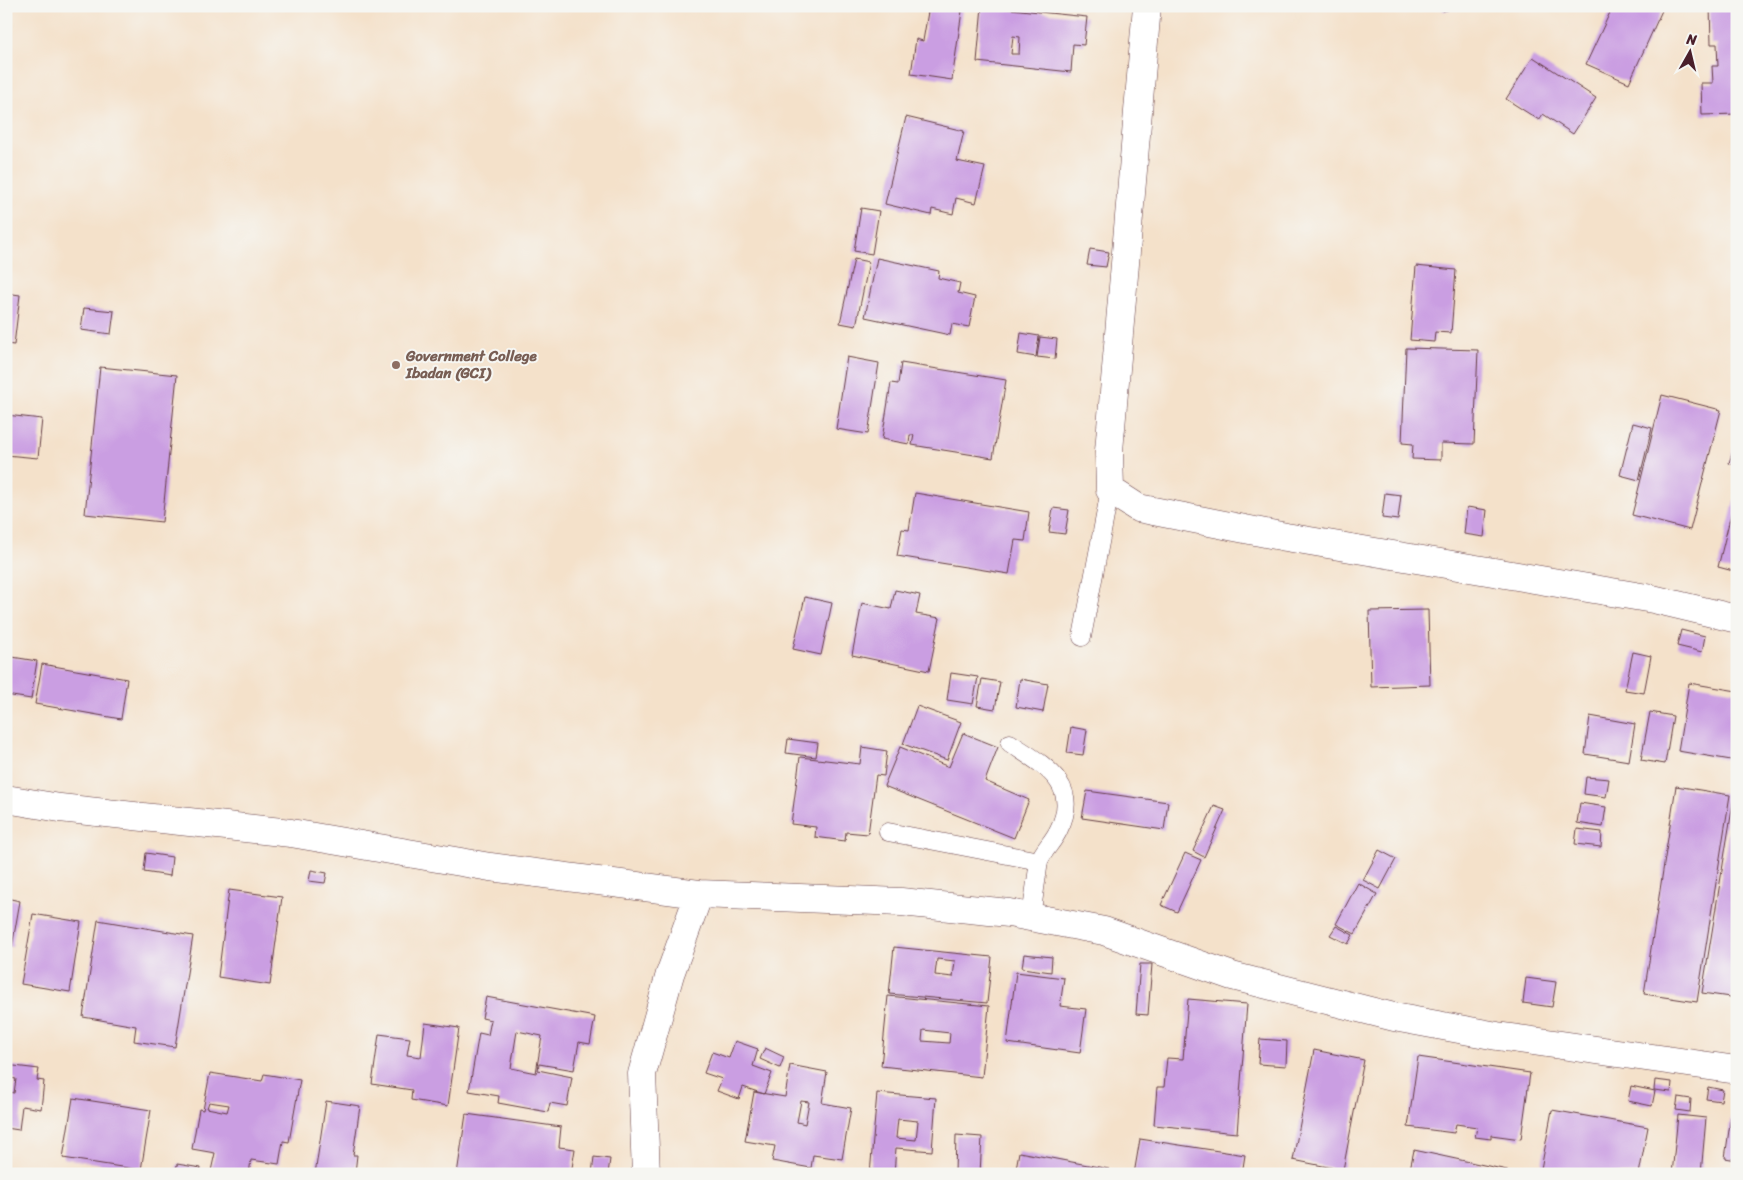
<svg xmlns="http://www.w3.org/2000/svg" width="1743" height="1180" viewBox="0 0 1743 1180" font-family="Sriracha,sans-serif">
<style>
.building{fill:#ca9ee2;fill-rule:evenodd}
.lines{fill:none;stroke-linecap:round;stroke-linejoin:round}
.service-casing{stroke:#643c43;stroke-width:19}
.minor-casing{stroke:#643c43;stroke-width:29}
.service{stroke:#fff;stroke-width:18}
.minor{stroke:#fff;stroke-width:28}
.education-dot{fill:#8d6e63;stroke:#f6f6f2;stroke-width:2}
.labels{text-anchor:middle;stroke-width:4;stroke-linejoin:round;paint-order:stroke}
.education-label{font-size:15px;font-weight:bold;fill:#785e54;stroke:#f6f6f2;text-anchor:start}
</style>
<rect width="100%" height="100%" fill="#f6f6f2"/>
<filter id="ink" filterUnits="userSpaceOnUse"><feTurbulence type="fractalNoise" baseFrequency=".02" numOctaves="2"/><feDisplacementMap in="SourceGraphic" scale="10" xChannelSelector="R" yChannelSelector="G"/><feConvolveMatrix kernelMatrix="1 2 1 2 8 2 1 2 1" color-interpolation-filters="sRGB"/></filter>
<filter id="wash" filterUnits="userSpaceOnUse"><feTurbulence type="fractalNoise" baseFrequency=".0096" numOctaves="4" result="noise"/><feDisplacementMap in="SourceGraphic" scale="20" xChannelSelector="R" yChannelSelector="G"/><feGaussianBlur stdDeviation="1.12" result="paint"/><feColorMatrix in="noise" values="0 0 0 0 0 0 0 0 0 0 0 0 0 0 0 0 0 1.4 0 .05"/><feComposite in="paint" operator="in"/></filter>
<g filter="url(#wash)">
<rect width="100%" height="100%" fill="#f4e1ca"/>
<g id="blocks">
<path class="building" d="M929 6 962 11 952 80 911 74 916 39 923 41Z
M982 6 1087 17 1084 45 1073 44 1071 72 977 62ZM1013 36 1020 37 1019 54H1011Z
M1442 6H1458V7L1443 11Z
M1613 6H1664L1629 83 1586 64Z
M1710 6H1737V114L1702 115 1701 83H1713L1712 66H1718L1717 44H1711Z
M1533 57 1596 98 1573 134 1543 114 1539 120 1506 99Z
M906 117 964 131 957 161 985 167 976 203 956 198 953 214 932 209 931 215 885 204Z
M861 208 879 211 872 254 854 251Z
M1090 249 1109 252 1106 267 1087 265Z
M877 258 939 271 938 278 960 283 958 293 975 297 969 327 952 324 950 335 865 317Z
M854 259 869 262 856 326 840 323Z
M1416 266 1456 270 1451 333 1435 332 1434 342 1410 340Z
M6 293 20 295 14 345 6 344Z
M84 308 114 311 111 334 81 330Z
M1021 333 1039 336 1036 357 1018 354Z
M1040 337 1057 339 1055 359 1037 357Z
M1406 348 1478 350 1474 444 1441 443V460L1412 459 1413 444 1402 443Z
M847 357 879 363 868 434 836 429Z
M901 363 1006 380 993 458 912 445 914 435H910L909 444 882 439 891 383 898 384Z
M100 367 177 375 162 522 85 514Z
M1662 395 1721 410 1690 530 1632 515Z
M6 415 42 419 38 458 6 455Z
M1633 423 1652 428 1639 480 1620 475Z
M1737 439V466L1729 463Z
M915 493 1029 512 1025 541 1015 540 1009 574 897 556 902 529 909 530Z
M1385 493 1401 495 1398 520 1382 518Z
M1736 494H1737V572L1718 567Z
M1467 507 1487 510 1484 537 1464 534Z
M1053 508 1069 510 1065 534 1049 532Z
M895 590 920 595 916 614 940 618 929 671 852 655 862 603 891 609Z
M805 597 832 603 821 655 793 649Z
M1428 610 1430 685 1371 687 1369 611Z
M1681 630 1705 636 1702 652 1677 646Z
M1633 652 1651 656 1644 693 1625 690Z
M6 656 37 661 31 699 6 695Z
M42 664 127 679 121 719 35 704Z
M951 673 978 677 973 704 947 700Z
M982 679 1000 682 995 709 977 706Z
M1020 679 1048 684 1043 712 1016 707Z
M1689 683 1737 691V761L1678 751Z
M917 706 961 722 947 760 903 744Z
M1650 712 1673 716 1665 764 1641 760Z
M1590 716 1635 724 1629 761 1585 754Z
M1071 727 1087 730 1083 755 1067 753Z
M963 733 998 747 985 781 1029 800 1014 838 884 786 900 747 949 767Z
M788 739 818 743 816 757 786 753Z
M862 747 887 751 884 776 876 775 868 834 846 832 845 841 815 837 816 827 791 824 800 757 860 764Z
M1586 777 1609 779 1606 797 1584 794Z
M1676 786 1730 795 1697 1002 1644 994Z
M1087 791 1168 802 1164 830 1082 818Z
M1734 797H1737V998L1702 993Z
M1580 803 1606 807 1603 827 1577 823Z
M1214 806 1225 810 1204 857 1193 851Z
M1577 829 1602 832 1601 847 1575 844Z
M1379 850 1396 859 1380 889 1363 880Z
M146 853 172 857 170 876 144 872Z
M1185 853 1201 860 1177 912 1161 905Z
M311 870 327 873 325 883 309 881Z
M1358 883 1377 894 1355 934 1336 924Z
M229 890 282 897 270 985 218 977Z
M6 898 20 901 12 947 6 946Z
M33 914 81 922 70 992 21 984Z
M98 920 193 936 175 1047 134 1041 136 1026 83 1017Z
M1336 926 1353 935 1348 944 1330 935Z
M894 947 992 957 987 1003 889 994ZM937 959 955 961 953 977 935 975Z
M1024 954 1052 957 1051 972 1022 968Z
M1140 964H1152L1148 1015 1136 1014Z
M1016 972 1064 978 1060 1006 1086 1009 1080 1053 1007 1043Z
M1526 978 1556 982 1552 1007 1523 1003Z
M888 996 989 1006 982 1077 881 1066ZM923 1030 950 1033 949 1043 922 1041Z
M486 997 595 1017 590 1044 579 1042 574 1070 539 1064 538 1070 572 1077 567 1106 550 1103 548 1112 498 1103 499 1096 469 1091 479 1033 488 1035 491 1020 482 1018ZM517 1031 542 1036 536 1073 511 1068Z
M1188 999 1247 1004 1237 1133 1154 1125 1157 1087H1164L1167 1058 1183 1059Z
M425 1023 459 1028 448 1106 411 1100 412 1090 372 1084 379 1034 410 1038 407 1055 421 1057Z
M1260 1039 1287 1041 1286 1066 1258 1064Z
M735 1041 758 1049 753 1066 772 1073 764 1094 743 1087 739 1099 717 1091 722 1079 704 1073 712 1052 729 1058Z
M765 1048 784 1057 780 1068 760 1059Z
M1314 1050 1364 1060 1343 1170 1293 1160Z
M1418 1057 1530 1073 1521 1139 1491 1135V1139L1475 1137 1477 1127 1456 1124 1454 1133 1408 1127Z
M6 1065 39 1069 37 1080 44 1081 41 1109 22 1106 19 1130 6 1128ZM10 1078 16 1079 14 1093 8 1092Z
M790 1065 827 1072 822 1103 851 1108 842 1159 813 1155 811 1168 772 1161 775 1146 745 1141 754 1092 785 1097ZM801 1101 809 1102 805 1124 797 1122Z
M210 1073 262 1081 264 1074 300 1080 289 1142 283 1141 279 1164 251 1160 249 1174H225L211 1171 215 1153 192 1149 199 1109 203 1110ZM209 1102 229 1105 227 1112 207 1108Z
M1655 1080 1672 1082 1671 1092 1654 1090Z
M1631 1086 1655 1091 1652 1106 1628 1101Z
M1708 1087 1723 1090 1721 1101 1706 1099Z
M877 1093 936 1098 932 1151 896 1148 894 1174H870ZM898 1119 918 1121 916 1140 896 1138Z
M1678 1097 1691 1099 1690 1112 1676 1110Z
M73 1098 151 1110 141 1170 63 1158Z
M326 1101 360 1106 353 1155H357L355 1173 346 1172V1174H315Z
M1552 1110 1648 1127 1639 1174H1565L1541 1169Z
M466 1114 561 1127 559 1147 575 1149 571 1174 555 1172V1174H457Z
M1678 1115 1706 1118 1701 1174H1672Z
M1731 1116 1737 1117V1160L1725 1158Z
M956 1135 982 1137 980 1174H955Z
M1140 1139 1245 1155 1242 1174H1134Z
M1414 1150 1507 1170 1506 1174H1409Z
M1019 1152 1109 1169 1108 1174H1015Z
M594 1157 610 1159 608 1174H592Z
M177 1164 201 1168 200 1174H176Z"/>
</g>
</g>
<g filter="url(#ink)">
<use href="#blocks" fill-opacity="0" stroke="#643c43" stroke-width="1"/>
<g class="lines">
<defs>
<path id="service" d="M1082 637 1110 490
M1010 743C1041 764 1082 783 1059 829 1054 841 1044 849 1039 861L1031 917
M888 832 1039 861"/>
<path id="minor" d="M1147 6 1109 451 1110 490 1138 508 1286 537 1653 599 1737 619
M6 799 60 808 291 833 490 867 699 894 901 902 1009 913 1104 931 1232 976 1394 1017 1497 1036 1737 1070
M646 1174 642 1074 670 974 699 894"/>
</defs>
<use href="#service" class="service-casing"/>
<use href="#minor" class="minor-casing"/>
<use href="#service" class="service"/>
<use href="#minor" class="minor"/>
</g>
</g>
<circle class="education-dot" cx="396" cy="365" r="5"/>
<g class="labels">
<g class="education-label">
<text x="406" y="361">Government College<tspan x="406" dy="17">Ibadan (GCI)</tspan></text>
</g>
</g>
<rect width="1743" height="1180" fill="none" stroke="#f6f6f2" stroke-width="25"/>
<g transform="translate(1690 52) rotate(8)" stroke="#f6f6f2" stroke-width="4" paint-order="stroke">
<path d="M0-4L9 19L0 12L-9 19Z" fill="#4a1f2b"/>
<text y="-8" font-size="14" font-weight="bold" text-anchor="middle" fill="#4a1f2b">N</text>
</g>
</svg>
